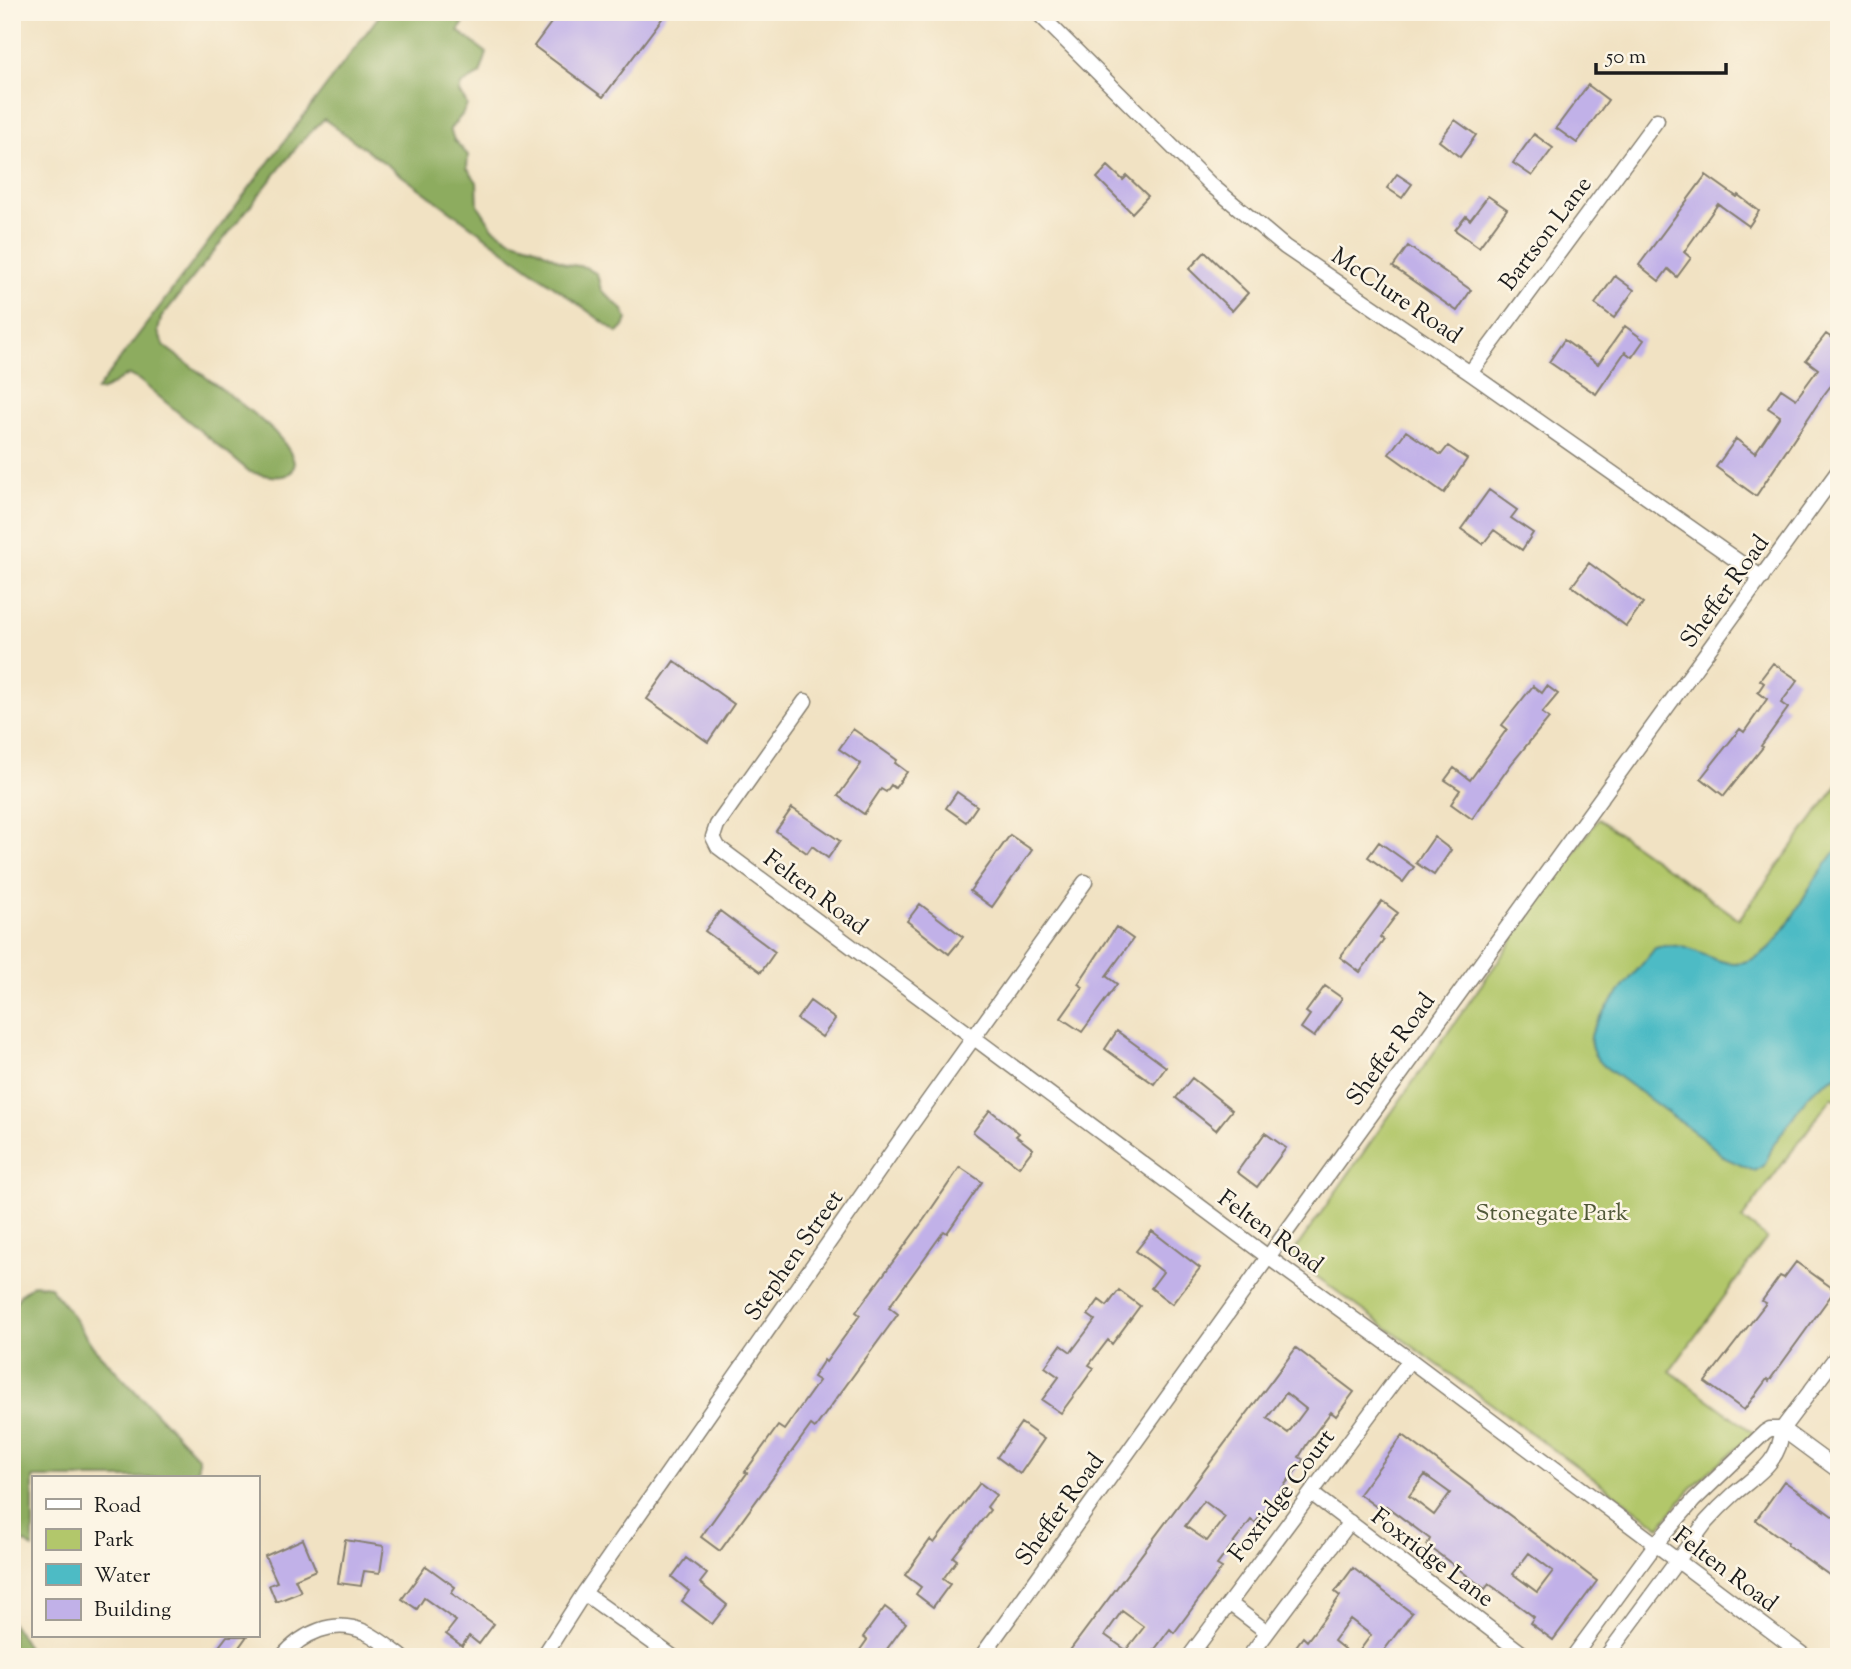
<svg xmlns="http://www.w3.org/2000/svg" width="1851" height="1669" viewBox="0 0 1851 1669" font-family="'Sorts Mill Goudy',serif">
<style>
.green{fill:#b2c76b;stroke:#677244;stroke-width:2}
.forest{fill:#8dac5f;stroke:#54643e;stroke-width:2}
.water{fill:#4dbbc5;stroke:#346c70;stroke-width:2}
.building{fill:#c1b1e8;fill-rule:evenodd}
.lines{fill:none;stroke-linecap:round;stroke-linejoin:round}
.street-casing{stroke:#867f70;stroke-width:17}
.street{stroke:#fff;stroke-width:14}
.labels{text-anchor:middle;stroke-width:5;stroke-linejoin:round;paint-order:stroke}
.street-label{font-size:24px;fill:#1c1c1c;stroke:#fcf5e5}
.park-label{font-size:24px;fill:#505838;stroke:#fcf5e5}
</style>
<rect width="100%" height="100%" fill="#fcf5e5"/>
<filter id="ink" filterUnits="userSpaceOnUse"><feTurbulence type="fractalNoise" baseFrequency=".0143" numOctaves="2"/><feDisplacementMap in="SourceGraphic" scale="14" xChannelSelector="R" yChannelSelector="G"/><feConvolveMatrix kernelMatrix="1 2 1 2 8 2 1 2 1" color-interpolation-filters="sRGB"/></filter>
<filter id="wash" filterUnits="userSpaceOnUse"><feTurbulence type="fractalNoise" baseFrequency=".00686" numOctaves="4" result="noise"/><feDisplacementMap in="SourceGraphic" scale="28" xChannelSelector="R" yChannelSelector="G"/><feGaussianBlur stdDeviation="1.57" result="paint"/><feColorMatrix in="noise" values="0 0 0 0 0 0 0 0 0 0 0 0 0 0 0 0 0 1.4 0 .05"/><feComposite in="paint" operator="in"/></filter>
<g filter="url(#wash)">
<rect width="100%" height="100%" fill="#f1e2c3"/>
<path class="green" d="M1839 783V1101L1832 1097 1742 1219 1767 1238 1670 1371 1754 1433C1737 1450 1717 1464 1699 1481 1684 1494 1672 1511 1660 1527L1290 1257 1598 819 1739 919Z"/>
<path class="forest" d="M382 12H472L458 31 487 53 480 74 461 85 459 93 463 97 467 105 462 115 450 129 454 140 468 155 467 168 477 182 478 205 493 228 510 239 533 246 566 264 585 267 597 274 601 290 623 310 627 319 624 327 618 333 324 119 301 142 161 318 158 332 164 346C198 372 235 397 268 426 278 434 311 470 283 476 272 478 261 474 250 472L139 380 129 375C116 379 109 391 96 391Z
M34 1284 49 1286 67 1308 94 1348 198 1457V1466L195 1478H33V1548L12 1535V1308L21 1294Z
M12 1623 24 1641 31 1657H12Z"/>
<path class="water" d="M1839 847V1075C1807 1086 1795 1117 1776 1141 1768 1152 1769 1166 1754 1171L1725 1158 1704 1139 1604 1066C1596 1058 1589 1050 1591 1037 1592 1020 1642 966 1655 948 1678 940 1695 952 1717 960 1766 977 1789 921 1810 887 1819 873 1829 860 1839 847Z"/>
<g id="blocks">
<path class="building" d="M559 12H667L603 97 534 46Z
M1588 85 1608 100 1577 143 1556 128Z
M1455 120 1476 135 1460 157 1439 141Z
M1534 134 1553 148 1532 176 1513 163Z
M1108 166 1123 180 1127 176 1148 196 1132 213 1097 178Z
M1397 174 1412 184 1402 198 1387 188Z
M1706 175 1737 197 1738 195 1759 211 1749 226 1718 204 1684 252 1691 258 1677 277 1668 269 1659 281 1639 265Z
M1488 196 1507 209 1479 247 1455 230 1466 216 1470 220Z
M1408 246 1471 290 1457 311 1393 267Z
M1205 252 1248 293 1232 311 1189 269Z
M1615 276 1634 290 1614 318 1595 304Z
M1625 326 1644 340 1632 357 1625 352 1596 394 1549 362 1564 340 1598 364Z
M1826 334 1839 343V375L1823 396 1756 496 1716 467 1736 439 1755 453 1780 416 1768 408 1781 389 1796 399 1818 369 1806 360Z
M1406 431 1441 455 1448 446 1467 459 1444 493 1389 454Z
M1489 490 1517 510 1511 518 1533 533 1522 550 1494 530 1483 544 1461 529Z
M1589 563 1643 603 1626 626 1572 586Z
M674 661 734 704 708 742 647 699Z
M1773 663 1798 680 1781 703 1788 708 1761 746 1763 747 1724 796 1701 778 1740 729 1744 732 1767 699 1758 692 1764 683 1760 680Z
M1533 686 1542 693 1547 686 1558 694 1542 713 1549 718 1512 763 1472 819 1451 804 1460 790 1445 780 1454 768 1470 780 1507 729 1502 725Z
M853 729 897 760 895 763 907 772 895 788 891 785 886 792 881 789 864 814 838 796 861 764 839 749Z
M957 792 977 806 966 822 946 808Z
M792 808 840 841 828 858 812 846 807 853 776 831Z
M1010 835 1032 850 992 907 970 891Z
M1434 837 1451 850 1434 875 1416 863Z
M1379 842 1414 867 1403 882 1368 857Z
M1382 901 1398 913 1380 937 1384 940 1360 972 1340 957Z
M920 904 963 937 949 954 907 921Z
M720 911 775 952 761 972 705 931Z
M1116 927 1133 939 1106 976 1117 984 1082 1032 1061 1018 1083 987 1078 984Z
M1325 986 1342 998 1314 1037 1301 1028 1310 1015 1306 1012Z
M810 1001 835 1019 822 1037 797 1019Z
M1117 1031 1166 1067 1154 1084 1105 1049Z
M1192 1078 1232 1110 1216 1130 1176 1098Z
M990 1110 1019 1133 1016 1136 1033 1149 1019 1167 973 1132Z
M1265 1133 1286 1148 1257 1187 1237 1172Z
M960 1167 982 1182 947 1233 944 1231 889 1307 898 1314 815 1428 811 1425 720 1551 701 1537 747 1473 745 1472 778 1426 784 1430 819 1381 813 1377 824 1360 826 1362 860 1315 856 1312 925 1218Z
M1152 1231 1200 1268 1172 1304 1151 1288 1163 1272 1136 1251Z
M1796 1262 1835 1290 1769 1381 1767 1379 1744 1410 1705 1382 1766 1303 1762 1301 1780 1276 1784 1278Z
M1119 1290 1140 1306 1112 1344 1108 1340 1089 1365 1094 1368 1061 1413 1042 1400 1059 1377 1045 1367 1061 1345 1071 1352 1095 1320 1088 1315 1099 1300 1107 1306Z
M1296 1348 1354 1392 1336 1416 1331 1412 1307 1444 1299 1457 1304 1460 1255 1523 1251 1520 1217 1565 1222 1568 1174 1633 1170 1629 1149 1657H1065ZM1286 1393 1306 1409 1288 1433 1267 1418ZM1204 1501 1225 1517 1207 1541 1185 1526ZM1122 1611 1144 1627 1126 1650 1105 1635Z
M1021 1423 1044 1439 1020 1474 997 1457Z
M1403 1435 1597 1581 1553 1640 1530 1623 1534 1617 1502 1593 1489 1584 1485 1589 1427 1545 1430 1539 1386 1506 1382 1511 1359 1494ZM1425 1475 1450 1493 1434 1515 1409 1496ZM1529 1553 1553 1571 1537 1592 1513 1574Z
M1784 1481 1839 1521V1582L1787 1545 1788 1543 1756 1520Z
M980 1483 996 1495 987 1507 990 1510 953 1557 957 1560 943 1579 950 1584 933 1607 916 1594 921 1587 905 1575 930 1540 934 1543Z
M303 1539 316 1570 295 1579 301 1592 276 1602 269 1585 277 1582 265 1556Z
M345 1540 384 1546 380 1573 364 1571 361 1586 338 1583Z
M686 1558 707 1574 700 1583 727 1605 712 1624 682 1601 689 1591 672 1577Z
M426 1566 455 1587 451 1593 494 1624 479 1644 469 1636 462 1646 446 1634 456 1621 424 1598 417 1609 402 1599Z
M1353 1568 1412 1613 1379 1657H1355L1371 1635 1350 1619 1334 1641 1354 1657H1288L1303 1637 1307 1641 1331 1609 1340 1596 1335 1592Z
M885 1607 906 1623 881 1657H855L867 1640 863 1637Z
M227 1636H247L232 1657H211Z"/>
</g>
</g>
<g filter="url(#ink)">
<use href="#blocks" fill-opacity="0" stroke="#867f70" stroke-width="2"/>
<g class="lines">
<defs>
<path id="street" d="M1037 12 1210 184 1285 247 1470 373 1762 578
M1470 373 1657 120
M805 701 717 825 713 837 718 847 1268 1257 1410 1360 1806 1657
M1782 1429 1839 1471
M1311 1493 1527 1657
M584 1593 673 1657
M1229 1603 1267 1632
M282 1657C302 1633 334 1618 365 1632 378 1638 390 1648 402 1657
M543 1657 584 1593 906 1132 1085 882
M981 1657 1284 1235 1839 470
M1189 1657 1410 1360
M1249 1657 1350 1522
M1573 1657 1655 1545 1674 1523 1694 1500 1765 1432 1770 1429H1782
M1606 1657 1706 1522C1715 1512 1724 1503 1734 1494 1756 1475 1781 1462 1782 1429L1839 1353"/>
</defs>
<use href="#street" class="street-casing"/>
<use href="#street" class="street"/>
</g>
</g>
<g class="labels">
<g class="street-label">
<text transform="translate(1545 233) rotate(-53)" y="8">Bartson Lane</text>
<text transform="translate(1397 295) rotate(34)" y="8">McClure Road</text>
<text transform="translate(1724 591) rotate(-54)" y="8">Sheffer Road</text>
<text transform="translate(816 892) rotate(37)" y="8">Felten Road</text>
<text transform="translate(1390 1049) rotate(-54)" y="8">Sheffer Road</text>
<text transform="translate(1271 1231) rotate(36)" y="8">Felten Road</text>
<text transform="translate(793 1255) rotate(-55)" y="8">Stephen Street</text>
<text transform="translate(1281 1495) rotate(-53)" y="8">Foxridge Court</text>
<text transform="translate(1059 1509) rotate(-54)" y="8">Sheffer Road</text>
<text transform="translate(1433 1557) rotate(37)" y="8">Foxridge Lane</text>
<text transform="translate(1726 1569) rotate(37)" y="8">Felten Road</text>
</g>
<g class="park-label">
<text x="1552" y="1220">Stonegate Park</text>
</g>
</g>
<rect width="1851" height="1669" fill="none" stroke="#fcf5e5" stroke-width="42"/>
<rect x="32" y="1476" width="228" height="161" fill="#fcf5e5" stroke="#a29e95" stroke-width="2"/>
<rect x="46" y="1499" width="35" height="10" fill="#ffffff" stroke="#a29e95" stroke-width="2"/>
<text x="94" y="1512" font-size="21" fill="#1c1c1c">Road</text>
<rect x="46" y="1529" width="35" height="21" fill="#b2c76b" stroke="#a29e95" stroke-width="2"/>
<text x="94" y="1546" font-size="21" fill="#1c1c1c">Park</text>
<rect x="46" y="1564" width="35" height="21" fill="#4dbbc5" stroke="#a29e95" stroke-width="2"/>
<text x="94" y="1582" font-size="21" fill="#1c1c1c">Water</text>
<rect x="46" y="1599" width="35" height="21" fill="#c1b1e8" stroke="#a29e95" stroke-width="2"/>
<text x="94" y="1616" font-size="21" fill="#1c1c1c">Building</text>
<path d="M1596 63v10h130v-10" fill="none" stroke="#1c1c1c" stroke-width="3.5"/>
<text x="1606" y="63" font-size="21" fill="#1c1c1c" stroke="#fcf5e5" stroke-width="5" paint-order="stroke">50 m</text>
</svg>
